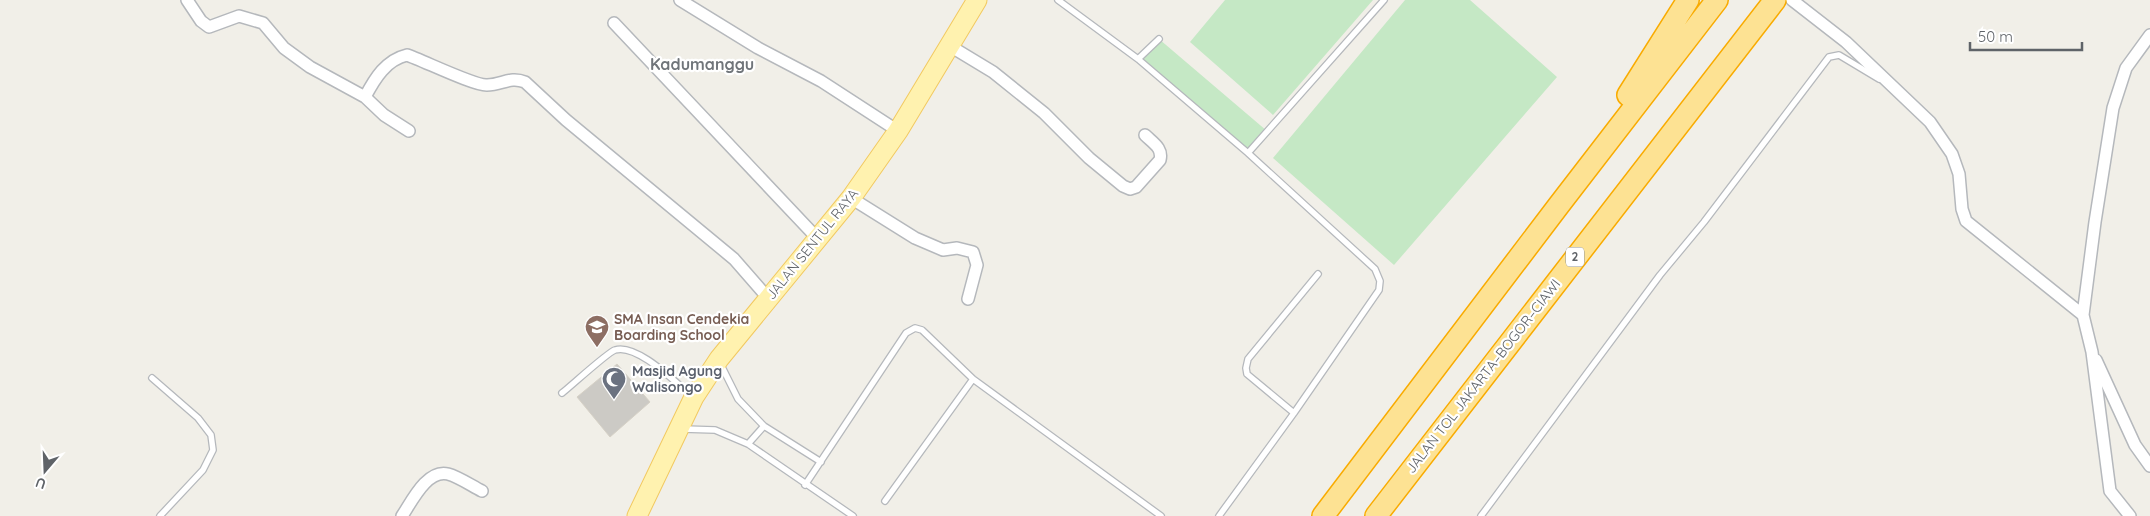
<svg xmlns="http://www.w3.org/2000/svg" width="2150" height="516" viewBox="0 0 2150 516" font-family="Quicksand,sans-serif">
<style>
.green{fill:#c5e8c5}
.building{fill:#cccac5;stroke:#d6d1c6}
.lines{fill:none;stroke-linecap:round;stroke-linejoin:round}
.service-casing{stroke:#b5b8bc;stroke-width:8}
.minor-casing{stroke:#b5b8bc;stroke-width:14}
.primary-casing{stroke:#f2c960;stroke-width:21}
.motorway-casing{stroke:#f9ab00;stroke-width:24}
.service{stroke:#fff;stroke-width:5.5}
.minor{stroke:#fff;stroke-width:11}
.primary{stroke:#fff2af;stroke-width:19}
.motorway{stroke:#fde293;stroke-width:21}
.labels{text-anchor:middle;stroke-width:4.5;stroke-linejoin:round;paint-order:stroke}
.shield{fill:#fff;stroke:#8f9295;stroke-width:1}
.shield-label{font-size:12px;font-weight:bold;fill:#5f6368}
.street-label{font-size:14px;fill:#5f6368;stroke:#fff}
.education-label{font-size:14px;font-weight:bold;fill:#785e54;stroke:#fff;text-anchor:start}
.worship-label{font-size:14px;font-weight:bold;fill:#5b616d;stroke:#fff;text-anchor:start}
.quarter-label{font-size:16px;font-weight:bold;fill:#70757a;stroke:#fff}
</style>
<rect width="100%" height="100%" fill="#f1efe8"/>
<path class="green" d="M1225 0H1373L1273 115 1190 42Z
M1405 0H1470L1557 77 1394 265 1273 158Z
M1159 39 1267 131 1248 153 1138 59Z"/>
<path class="building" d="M617 364 650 402 610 437 577 397Z"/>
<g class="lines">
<defs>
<path id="service" d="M1058 0 1138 59 1248 153 1375 269 1380 281 1379 290 1294 413 1219 516
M1138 59 1159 39
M1248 153 1384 0
M720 363 738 399 764 426 821 462
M152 378 198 418 211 435 213 450 203 470 160 516
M562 393C571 386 608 352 615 350 637 343 676 383 692 396
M1294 413 1247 374 1246 368 1248 359 1318 274
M683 429 715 430 748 444 853 516
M748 444 764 426
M805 485 906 333 915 328 922 330 973 379 1161 516
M885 501 973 379
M1481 516 1660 275 1704 222 1829 57 1839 55 1879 79"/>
<path id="minor" d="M187 0 201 21 209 27 239 16 263 23 284 48 310 67 365 97 384 115 409 131
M680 0 758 48 821 81 898 131
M1792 0 1846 42 1930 122 1952 154 1959 174 1962 209 1966 221 2083 315 2092 352 2110 491 2130 516
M614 23 818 239
M950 46 993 72 1044 113 1089 158 1123 186 1130 189 1136 187 1160 160C1163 148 1153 143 1145 135
M365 97C375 78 386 60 407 55 422 60 475 86 487 85 502 85 510 76 525 82L566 120 734 259 768 298
M851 198 915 238 943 250 957 248 973 252 977 265 968 299
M2083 315 2095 222 2113 108 2126 68 2150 35
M2096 360 2135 445 2150 466
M402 516C412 501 427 469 448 474 459 477 472 486 482 491"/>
<path id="primary" d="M637 516 694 397 719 359 851 198 898 131 977 0"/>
<path id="motorway" d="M1628 95 1688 0
M1323 516 1559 205 1717 0
M1376 516 1775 0"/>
</defs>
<use href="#service" class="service-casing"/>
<use href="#minor" class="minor-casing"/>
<use href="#primary" class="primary-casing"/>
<use href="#motorway" class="motorway-casing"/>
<use href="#service" class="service"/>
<use href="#minor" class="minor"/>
<use href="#primary" class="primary"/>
<use href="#motorway" class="motorway"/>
</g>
<defs>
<symbol id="school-pin" viewBox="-11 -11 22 30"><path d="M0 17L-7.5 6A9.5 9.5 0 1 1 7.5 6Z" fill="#8d6e63" stroke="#fff"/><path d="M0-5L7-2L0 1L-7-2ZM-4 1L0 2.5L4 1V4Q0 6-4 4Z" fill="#fff"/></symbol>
<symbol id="mosque-pin" viewBox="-11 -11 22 30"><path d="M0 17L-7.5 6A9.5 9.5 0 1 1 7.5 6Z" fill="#6b7280" stroke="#fff"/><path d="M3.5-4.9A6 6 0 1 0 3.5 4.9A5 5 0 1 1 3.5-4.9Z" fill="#fff"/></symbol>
</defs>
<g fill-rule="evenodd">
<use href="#school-pin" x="583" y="313" width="28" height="38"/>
<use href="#mosque-pin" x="600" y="365" width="28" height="38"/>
</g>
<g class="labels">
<rect class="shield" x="1566" y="247.5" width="18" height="19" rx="4"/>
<g class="shield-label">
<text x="1575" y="261">2</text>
</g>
<g class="street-label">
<text transform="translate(812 244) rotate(-51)" y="5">JALAN SENTUL RAYA</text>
<text transform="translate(1483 376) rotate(-52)" y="5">JALAN TOL JAKARTA–BOGOR–CIAWI</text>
</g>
<g class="education-label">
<text x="614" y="324">SMA Insan Cendekia<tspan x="614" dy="16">Boarding School</tspan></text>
</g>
<g class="worship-label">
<text x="632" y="376">Masjid Agung<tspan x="632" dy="16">Walisongo</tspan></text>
</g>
<g class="quarter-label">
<text x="702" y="70">Kadumanggu</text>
</g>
</g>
<g transform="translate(45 471) rotate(199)" stroke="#ffffff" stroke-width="4" paint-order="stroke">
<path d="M0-4L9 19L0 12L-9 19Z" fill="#5f6368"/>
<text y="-8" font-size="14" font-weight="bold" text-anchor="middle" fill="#5f6368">U</text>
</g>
<path d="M1970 42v8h112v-8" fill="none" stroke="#5f6368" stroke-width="2.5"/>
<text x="1978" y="42" font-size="15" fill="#5f6368" stroke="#ffffff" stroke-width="4" paint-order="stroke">50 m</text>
</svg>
